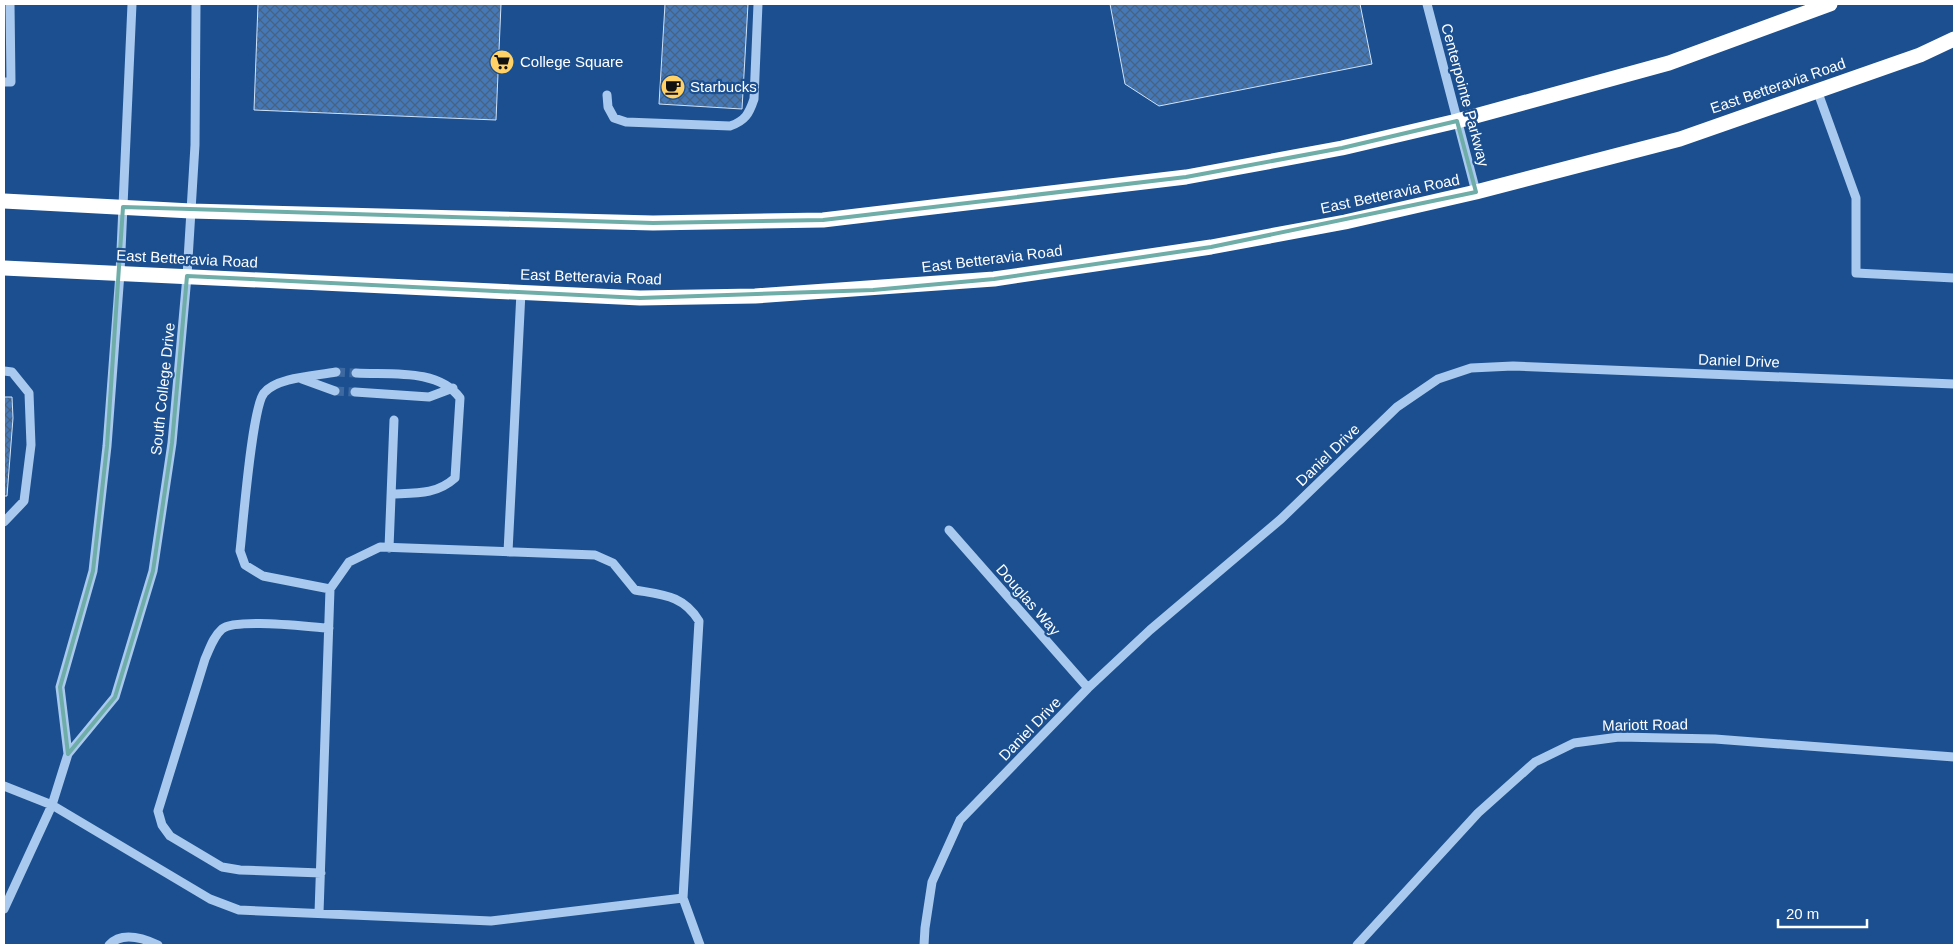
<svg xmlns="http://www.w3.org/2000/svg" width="1958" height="949" viewBox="0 0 1958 949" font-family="Arial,sans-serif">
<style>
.building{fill:url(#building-cross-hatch);stroke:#cfe3fa}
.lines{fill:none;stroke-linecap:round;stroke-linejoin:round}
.minor-tunnel{stroke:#3d69a0;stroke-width:9;stroke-dasharray:9 4.5;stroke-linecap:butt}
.minor{stroke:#a9c9ee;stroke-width:9}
.highway{stroke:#fff;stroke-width:15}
.marked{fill:none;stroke:#6fada8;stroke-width:4;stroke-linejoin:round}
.labels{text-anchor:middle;stroke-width:4.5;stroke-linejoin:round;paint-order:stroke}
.poi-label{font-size:15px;fill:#fff;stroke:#1b4f8f;text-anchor:start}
.street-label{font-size:15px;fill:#fff;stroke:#1b4f8f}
</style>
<defs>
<pattern id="building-cross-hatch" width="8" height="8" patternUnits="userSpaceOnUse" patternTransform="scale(1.25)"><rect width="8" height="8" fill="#4478b7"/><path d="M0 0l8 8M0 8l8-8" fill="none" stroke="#486282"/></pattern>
</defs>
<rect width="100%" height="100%" fill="#1b4f8f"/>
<path class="building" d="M258 4H501L496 120 254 110Z
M665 4H748L742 109 659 104Z
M1110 4H1360L1372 64 1159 106 1125 84Z
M4 397H12L13 418 7 496H4Z"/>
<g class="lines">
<path class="minor-tunnel" d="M336 372 356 373
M335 391 355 392"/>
<path class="minor" d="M1427 4 1476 192
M4 82H11L10 4
M1817 90 1856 198V273L1954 278
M607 95 608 107 614 118 626 122 730 126C745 121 749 114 754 99L758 4
M4 371 12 372 29 393 31 445 24 501 4 522
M356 373C389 375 438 368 460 398L455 478C436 495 416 493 391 494
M302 379 335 391
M355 392 429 397 453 388
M949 530 1088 688
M389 548 394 420
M508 552 521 292
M330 589 263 576 245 565 240 551C243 525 252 407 264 393 277 377 316 376 336 372
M68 754 115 697 153 571 172 443 187 276 195 145 196 4
M4 786 52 805 210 899 239 910 491 921 683 898 699 621C683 595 663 595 635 590L613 563 595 555 380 547 349 562 330 589 319 913
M321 873 240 870 222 867 170 836 162 825 158 811 205 659C210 648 213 637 222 629 236 618 308 627 329 628
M683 898 700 945
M4 909 52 805 68 754 60 687 93 571 107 446 120 273 132 4
M109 945C122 931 143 938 158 945
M924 945 925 928 932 882 960 820 1088 688 1150 630 1281 519 1397 407 1438 379 1471 368 1513 366 1954 384
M1357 945 1478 813 1535 762 1574 743 1619 737 1715 739 1954 757"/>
<path class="highway" d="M4 201 191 211 653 223 823 220 1186 177 1342 148 1457 121 1669 63 1830 4
M4 268 640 298 755 296 994 279 1211 247 1345 222 1476 192 1680 139 1920 55 1954 39"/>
</g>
<path class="marked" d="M1457 121 1476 192 1211 247 994 279 873 290 640 298 187 276 172 443 153 571 115 697 68 754 60 687 93 571 107 446 123 207 653 223 823 220 1186 177 1342 148Z"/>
<defs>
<symbol id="supermarket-disc" viewBox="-11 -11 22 22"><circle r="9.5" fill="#ffd166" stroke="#1b4f8f"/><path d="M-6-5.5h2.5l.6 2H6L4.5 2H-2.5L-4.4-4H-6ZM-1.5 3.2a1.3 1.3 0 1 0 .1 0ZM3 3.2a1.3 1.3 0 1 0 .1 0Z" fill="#111"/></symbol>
<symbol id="cafe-disc" viewBox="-11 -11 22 22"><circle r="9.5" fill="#ffd166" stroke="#1b4f8f"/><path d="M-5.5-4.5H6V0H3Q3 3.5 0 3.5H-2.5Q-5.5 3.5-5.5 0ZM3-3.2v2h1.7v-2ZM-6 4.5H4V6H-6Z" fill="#111"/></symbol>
</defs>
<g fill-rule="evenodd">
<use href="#supermarket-disc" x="488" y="48" width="28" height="28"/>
<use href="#cafe-disc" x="659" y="73" width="28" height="28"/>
</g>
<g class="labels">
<g class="poi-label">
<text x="520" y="67">College Square</text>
<text x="690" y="92">Starbucks</text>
</g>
<g class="street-label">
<text transform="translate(1778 86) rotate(-19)" y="5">East Betteravia Road</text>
<text transform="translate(1465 95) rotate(75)" y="5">Centerpointe Parkway</text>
<text transform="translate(1390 194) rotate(-12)" y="5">East Betteravia Road</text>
<text transform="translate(187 259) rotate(3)" y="5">East Betteravia Road</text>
<text transform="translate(992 259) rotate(-7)" y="5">East Betteravia Road</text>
<text transform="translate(591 277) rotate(2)" y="5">East Betteravia Road</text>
<text transform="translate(1739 361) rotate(2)" y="5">Daniel Drive</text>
<text transform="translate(163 389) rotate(-84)" y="5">South College Drive</text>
<text transform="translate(1328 455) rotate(-44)" y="5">Daniel Drive</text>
<text transform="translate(1028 600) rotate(49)" y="5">Douglas Way</text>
<text transform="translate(1645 725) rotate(-1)" y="5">Mariott Road</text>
<text transform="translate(1030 729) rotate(-46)" y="5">Daniel Drive</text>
</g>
</g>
<rect width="1958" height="949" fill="none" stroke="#ffffff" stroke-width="10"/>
<path d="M1778 919v8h89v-8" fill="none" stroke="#ffffff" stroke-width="2.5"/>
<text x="1786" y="919" font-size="15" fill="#ffffff" stroke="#1b4f8f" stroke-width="4" paint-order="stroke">20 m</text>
</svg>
